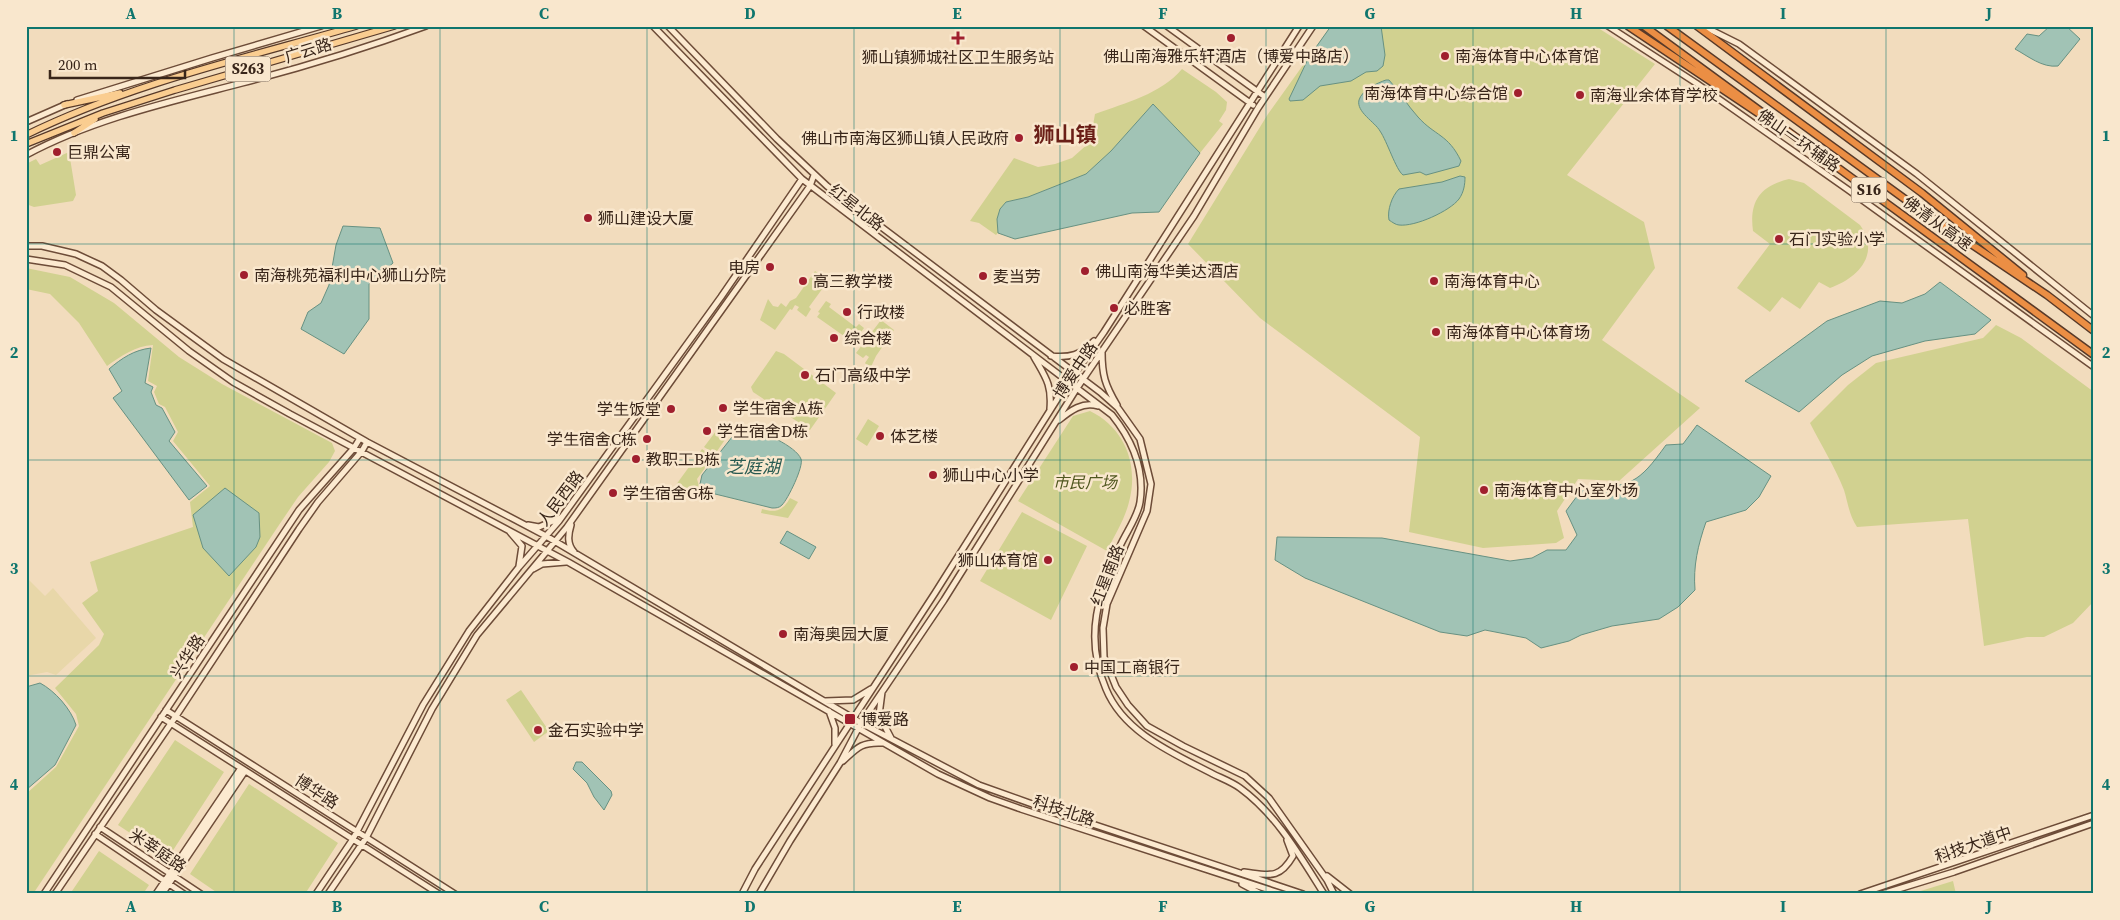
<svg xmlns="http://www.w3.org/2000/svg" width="2120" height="920" viewBox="0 0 2120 920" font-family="'Source Serif 4','Noto Sans SC',serif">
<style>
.farmland{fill:#e8d7a9}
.green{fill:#d1d190}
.water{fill:#a1c3b5;stroke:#679182}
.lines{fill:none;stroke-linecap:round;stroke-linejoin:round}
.secondary-casing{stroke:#6d4c38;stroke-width:8}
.primary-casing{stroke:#583a29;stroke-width:8}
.highway-casing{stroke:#583a29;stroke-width:9}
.secondary{stroke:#fcead0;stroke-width:5}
.primary{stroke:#facd90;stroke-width:5.5}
.highway{stroke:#eb8e44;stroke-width:6}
.grid{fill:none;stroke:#0f766e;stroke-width:1;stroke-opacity:0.55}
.poi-dot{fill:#a01f2e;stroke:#f9e7cd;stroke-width:2}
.labels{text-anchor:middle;stroke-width:5;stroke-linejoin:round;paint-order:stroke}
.shield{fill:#f9e7cd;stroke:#736050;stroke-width:1}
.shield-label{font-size:15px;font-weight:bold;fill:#39261a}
.street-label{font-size:16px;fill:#39261a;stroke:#f9e7cd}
.poi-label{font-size:16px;fill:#39261a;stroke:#f9e7cd;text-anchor:start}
.park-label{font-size:16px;font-style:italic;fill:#50571f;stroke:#f9e7cd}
.water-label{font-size:18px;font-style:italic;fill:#285a51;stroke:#f9e7cd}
.district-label{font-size:21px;font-weight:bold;fill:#6a1e16;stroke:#f9e7cd}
.neatline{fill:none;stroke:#0f766e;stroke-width:2}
.grid-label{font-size:16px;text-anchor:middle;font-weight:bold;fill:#0f766e}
</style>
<rect width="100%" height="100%" fill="#f2dcbd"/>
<path class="farmland" d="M26 577 45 596 53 588 96 638 56 675 47 672 26 676Z"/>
<path class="green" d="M1331 26H1595L1655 64 1567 175 1644 222 1655 268 1602 340 1700 408 1619 481 1578 479 1557 511 1564 538 1556 543 1483 548 1409 532 1420 437 1260 318 1188 244 1268 114Z
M1182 69 1216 92 1227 102 1226 110 1219 121 1223 124 1200 153 1153 104 1111 151 1086 174 1028 197 1006 202 997 219 998 233 996 235 979 223 970 221 1014 158 1038 167 1055 164 1072 158 1090 142 1095 114C1125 103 1161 94 1182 69Z
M69 152 76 195 73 201 34 207 26 204V164L36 159 40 165Z
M1789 179 1804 183 1860 225C1881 254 1858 278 1830 288L1819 282 1800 309 1782 297 1770 312 1737 288 1770 244 1753 231C1749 201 1760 186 1789 179Z
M26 268 70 277 114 303 179 357 222 384 332 443 335 451 329 462 298 497 279 525 33 894H26V794L56 767 79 726 76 714 55 688 99 645 104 634 82 603 98 591 90 562 193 527 190 502 210 486 173 441 178 432 165 407 159 404 154 392 157 386 148 381 153 345C135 346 121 356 107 366L79 323 50 294 26 289Z
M815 271 828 281 809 307 811 309 806 317 797 310 799 307 795 305 792 310 790 309 775 330 760 320 768 299 773 306 778 307 781 303 786 307 790 301 796 298Z
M826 301 831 304 829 307 853 325 856 327 859 324 864 328 856 339 854 338 851 341 817 317 820 313 818 312Z
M881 320 894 330 876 356 870 369 865 363 869 357 866 355 863 358 856 353Z
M1996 325 2021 338 2094 392V601L2073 623 2044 637H2027L1984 646 1968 519 1857 527C1849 515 1848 503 1844 490 1835 467 1821 445 1810 423L1848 385 1876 363 1983 338Z
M776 351 784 354 836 393 810 430 753 392 751 387Z
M1090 411C1125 428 1139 465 1129 502 1125 519 1114 536 1107 551L1018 501 1073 416Z
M868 419 879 426 867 446 856 439Z
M719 427 729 434 715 454 704 447Z
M702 449 713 457 697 479 700 490 707 495 706 498 673 489Z
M790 498 798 502 788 518 761 513 762 509C775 513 783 511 790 498Z
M1022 512 1087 546 1051 620 980 581Z
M521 690 549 731 534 742 506 700Z
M175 740 224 772 168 858 118 825Z
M249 784 338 843 305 894H219L190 874Z
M99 851 149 885 143 894H70Z
M1953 881 1956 894H1911Z"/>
<path class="water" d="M1331 26H1381L1385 55 1383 66 1377 71 1366 72 1351 81 1320 86 1303 100 1290 101 1289 99 1309 57Z
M2050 26H2066L2080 39 2058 66C2042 68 2028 56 2015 49L2027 34 2039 36Z
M1386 80H1389C1400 92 1407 105 1418 117 1435 136 1448 134 1461 161L1459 166 1426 175 1420 172 1403 175C1396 170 1387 141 1380 131 1375 122 1356 112 1359 100 1362 90 1377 83 1386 80Z
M1153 104 1200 153 1159 212 1132 213 1015 239 998 233 997 219 1000 209 1006 202 1028 197 1086 174 1111 151Z
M1460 176 1465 177C1465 184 1464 192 1459 199 1450 211 1415 227 1399 225 1396 225 1392 222 1389 220 1387 210 1392 196 1399 189L1442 182Z
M343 226 380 228 393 263 369 284V319L344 354 301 329 308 312 321 303 329 285 336 245Z
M1940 282 1991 320 1975 334 1925 341 1872 356 1842 375 1799 412 1745 381 1827 321 1880 301 1902 303 1925 294Z
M151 348 145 383 153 387 151 392 156 405 162 408 175 432 169 441 207 486 189 500 113 398 122 391 109 369C122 358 134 350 151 348Z
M1697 425 1771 476 1759 497 1746 510 1706 522C1698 545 1693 566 1695 590L1678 607 1659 619 1612 626 1581 635 1569 641 1541 648 1526 638 1485 630 1467 636 1440 632 1305 578 1275 560 1277 537 1382 538 1510 561 1532 558 1547 550H1566L1577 535 1566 511 1583 488C1631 487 1638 484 1666 445L1683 444Z
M748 428C761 431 796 446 801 459 804 466 788 499 782 505 779 508 776 508 772 508L707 492 702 489 700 484 702 475 736 432Z
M225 488 259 513 260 537 256 547 229 576 203 548 193 515Z
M787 531 816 547 809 559 780 543Z
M40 683C55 691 71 709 76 725L55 765 26 790V687Z
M576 762H582L611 791 612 795 604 810 594 797 587 783 573 769Z"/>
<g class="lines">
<defs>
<path id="secondary" d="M653 26 802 179 1112 415C1132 440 1145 469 1140 502 1138 516 1127 531 1121 544 1099 593 1083 636 1106 689 1124 733 1173 753 1213 774 1221 778 1232 782 1240 788 1277 815 1300 856 1324 894
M668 26 777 139 827 186 1100 392 1118 408 1140 439 1151 484 1147 511 1107 604 1103 628 1104 657 1116 687 1128 705 1147 726 1183 746 1245 776 1269 798 1327 880 1334 894
M1144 26 1253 105
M1167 26 1265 97
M1608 26 1696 83 1847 189 2094 367
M1703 26 1739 44 1917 174 2094 316
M77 100 212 58 321 26
M26 122 67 104
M26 155C93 119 169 102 242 83 304 67 366 48 426 26
M26 246H42L76 254 102 266 121 280 156 310 223 359 367 442 546 536 861 723 979 785 1035 805 1303 894
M26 259 65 265 111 287 189 351 233 382 290 414 568 562 938 774 990 798 1021 809 1282 894
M1102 352C1102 375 1105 385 1117 405
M1051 356C1070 358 1081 355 1094 341
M1034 357C1046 378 1052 385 1050 409
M1059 420C1070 411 1083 401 1098 406
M528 525 539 527 560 518
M571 525C568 535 567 544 574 552
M510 532 522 546 519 566
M533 569 542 564 566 562
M882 692 879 715 891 738
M825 701 853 700 871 689
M166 710 455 894
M829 711 835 728V744
M161 717 439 894
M843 761C857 748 861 742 882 743
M100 827 201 894
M95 834 184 894
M1244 872C1269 875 1279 880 1293 856L1287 840
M1327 876 1350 894
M1242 884 1261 894
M44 894 299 510 354 448 360 438
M55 894 176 716 299 529 318 502 362 451 367 442
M156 894 241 768
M162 894 245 771
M316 894 353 839 423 705 469 631 519 567 559 521 721 297 802 179
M328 894 366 838 432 709 477 635 567 527 810 186 814 175
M742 894 755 869 935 593 1063 390 1104 332 1299 26
M759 894 790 841 840 763 861 723 944 600 1077 388 1194 216 1258 108 1313 26
M1860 894 2094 815
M1882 894 1954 872 2094 823"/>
<path id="primary" d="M64 105 120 93
M74 133 95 119
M26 135C130 84 245 58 356 26
M26 144 103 113 175 90 394 26"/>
<path id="highway" d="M1628 26 1758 113
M1644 26 2094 355
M1667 26 1913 205 2047 295 2094 331
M1697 26 1922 193 2023 275"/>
</defs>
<use href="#secondary" class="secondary-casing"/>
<use href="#primary" class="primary-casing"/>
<use href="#highway" class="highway-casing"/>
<use href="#secondary" class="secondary"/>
<use href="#primary" class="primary"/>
<use href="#highway" class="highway"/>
</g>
<path class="grid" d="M234 26V894M440 26V894M647 26V894M854 26V894M1060 26V894M1266 26V894M1473 26V894M1680 26V894M1886 26V894M26 244H2094M26 460H2094M26 676H2094"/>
<g class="poi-dot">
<path d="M955.5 30.5h5v5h5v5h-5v5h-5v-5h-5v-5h5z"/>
<circle cx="1231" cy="38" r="5"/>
<circle cx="1445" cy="56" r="5"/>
<circle cx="1518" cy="93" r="5"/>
<circle cx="1580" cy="95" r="5"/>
<circle cx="1019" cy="138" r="5"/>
<circle cx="57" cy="152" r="5"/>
<circle cx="588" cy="218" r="5"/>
<circle cx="1779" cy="239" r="5"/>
<circle cx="770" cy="267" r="5"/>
<circle cx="1085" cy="271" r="5"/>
<circle cx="244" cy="275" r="5"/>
<circle cx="983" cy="276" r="5"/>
<circle cx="803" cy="281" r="5"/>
<circle cx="1434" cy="281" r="5"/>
<circle cx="1114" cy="308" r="5"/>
<circle cx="847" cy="312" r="5"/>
<circle cx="1436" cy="332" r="5"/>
<circle cx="834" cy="338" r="5"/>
<circle cx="805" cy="375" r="5"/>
<circle cx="723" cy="408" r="5"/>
<circle cx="671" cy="409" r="5"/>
<circle cx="707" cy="431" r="5"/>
<circle cx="880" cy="436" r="5"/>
<circle cx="647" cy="439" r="5"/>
<circle cx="636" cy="459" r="5"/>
<circle cx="933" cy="475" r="5"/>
<circle cx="1484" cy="490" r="5"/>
<circle cx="613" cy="493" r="5"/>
<circle cx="1048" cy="560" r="5"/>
<circle cx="783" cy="634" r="5"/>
<circle cx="1074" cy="667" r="5"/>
<rect x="844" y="713" width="12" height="12" rx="2.5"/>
<circle cx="538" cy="730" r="5"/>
</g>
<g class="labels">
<g class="shield">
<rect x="225.5" y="56.5" width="45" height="25" rx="4"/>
<rect x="1851.5" y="177.5" width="35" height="25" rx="4"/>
</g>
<g class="shield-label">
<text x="248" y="74">S263</text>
<text x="1869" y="195">S16</text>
</g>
<g class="street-label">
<text transform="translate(308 50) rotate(-17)" y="6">广云路</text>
<text transform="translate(1799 140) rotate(35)" y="6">佛山一环辅路</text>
<text transform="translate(857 207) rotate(38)" y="6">红星北路</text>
<text transform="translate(1938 223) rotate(36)" y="6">佛清从高速</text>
<text transform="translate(1075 370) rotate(-56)" y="6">博爱中路</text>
<text transform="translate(560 498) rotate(-53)" y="6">人民西路</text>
<text transform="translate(1107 575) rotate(-69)" y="6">红星南路</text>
<text transform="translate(187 656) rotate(-57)" y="6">兴华路</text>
<text transform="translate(317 791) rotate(33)" y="6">博华路</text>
<text transform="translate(1064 810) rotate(18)" y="6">科技北路</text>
<text transform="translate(1973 844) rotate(-19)" y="6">科技大道中</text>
<text transform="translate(158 850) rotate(34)" y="6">米莘庭路</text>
</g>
<g class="poi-label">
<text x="1231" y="62" text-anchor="middle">佛山南海雅乐轩酒店（博爱中路店）</text>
<text x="1455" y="62">南海体育中心体育馆</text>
<text x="958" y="63" text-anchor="middle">狮山镇狮城社区卫生服务站</text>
<text x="1508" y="99" text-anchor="end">南海体育中心综合馆</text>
<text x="1590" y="101">南海业余体育学校</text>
<text x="1009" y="144" text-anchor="end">佛山市南海区狮山镇人民政府</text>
<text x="67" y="158">巨鼎公寓</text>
<text x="598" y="224">狮山建设大厦</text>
<text x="1789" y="245">石门实验小学</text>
<text x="760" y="273" text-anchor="end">电房</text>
<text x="1095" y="277">佛山南海华美达酒店</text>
<text x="254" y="281">南海桃苑福利中心狮山分院</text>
<text x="993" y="282">麦当劳</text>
<text x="813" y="287">高三教学楼</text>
<text x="1444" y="287">南海体育中心</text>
<text x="1124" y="314">必胜客</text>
<text x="857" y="318">行政楼</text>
<text x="1446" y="338">南海体育中心体育场</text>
<text x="844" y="344">综合楼</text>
<text x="815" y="381">石门高级中学</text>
<text x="733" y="414">学生宿舍A栋</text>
<text x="661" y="415" text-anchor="end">学生饭堂</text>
<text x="717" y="437">学生宿舍D栋</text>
<text x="890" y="442">体艺楼</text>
<text x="637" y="445" text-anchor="end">学生宿舍C栋</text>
<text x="646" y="465">教职工B栋</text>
<text x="943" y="481">狮山中心小学</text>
<text x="1494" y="496">南海体育中心室外场</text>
<text x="623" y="499">学生宿舍G栋</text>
<text x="1038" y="566" text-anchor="end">狮山体育馆</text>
<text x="793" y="640">南海奥园大厦</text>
<text x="1084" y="673">中国工商银行</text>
<text x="861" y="725">博爱路</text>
<text x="548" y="736">金石实验中学</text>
</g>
<g class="park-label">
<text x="1085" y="488">市民广场</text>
</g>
<g class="water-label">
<text x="753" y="473">芝庭湖</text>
</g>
<g class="district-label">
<text x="1065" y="142">狮山镇</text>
</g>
</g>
<rect width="2120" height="920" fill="none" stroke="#f9e7cd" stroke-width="55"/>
<path d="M50 70v8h135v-8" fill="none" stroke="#39261a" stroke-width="2.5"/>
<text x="58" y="70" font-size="15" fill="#39261a" stroke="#f9e7cd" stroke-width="4" paint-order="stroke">200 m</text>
<rect x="28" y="28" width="2064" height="864" class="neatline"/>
<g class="grid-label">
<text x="131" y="19">A</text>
<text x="337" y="19">B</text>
<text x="544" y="19">C</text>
<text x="750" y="19">D</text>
<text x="957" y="19">E</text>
<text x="1163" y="19">F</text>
<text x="1370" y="19">G</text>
<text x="1576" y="19">H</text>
<text x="1783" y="19">I</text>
<text x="1989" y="19">J</text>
<text x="14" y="141">1</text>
<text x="2106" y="141">1</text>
<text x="14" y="358">2</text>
<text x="2106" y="358">2</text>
<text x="14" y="574">3</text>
<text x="2106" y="574">3</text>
<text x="14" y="790">4</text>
<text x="2106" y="790">4</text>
<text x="131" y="912">A</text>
<text x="337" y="912">B</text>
<text x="544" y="912">C</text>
<text x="750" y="912">D</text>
<text x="957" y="912">E</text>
<text x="1163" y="912">F</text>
<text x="1370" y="912">G</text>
<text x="1576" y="912">H</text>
<text x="1783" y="912">I</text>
<text x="1989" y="912">J</text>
</g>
</svg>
